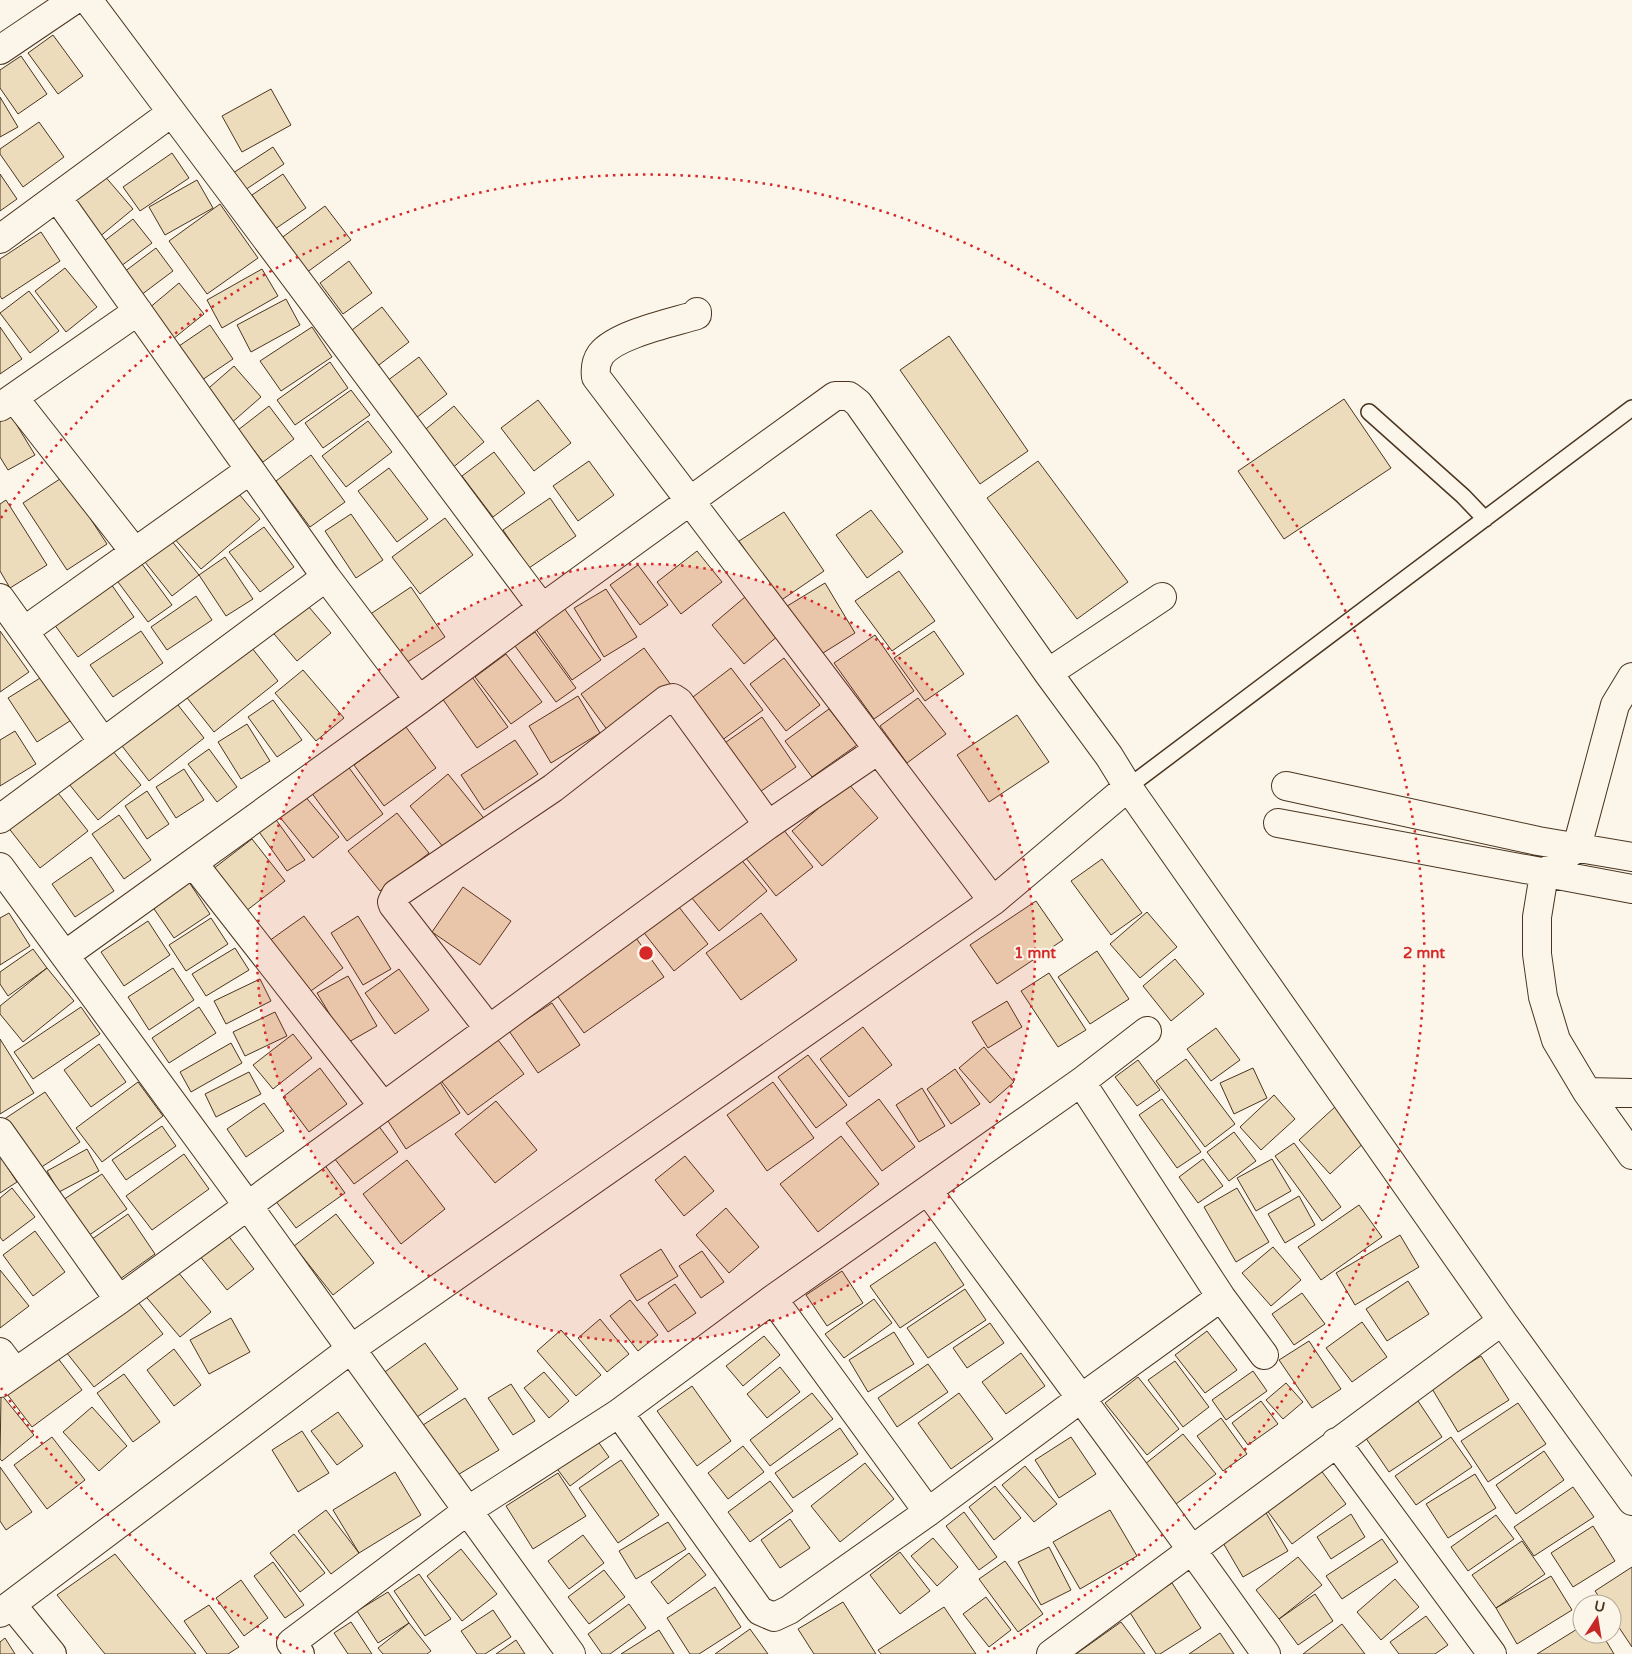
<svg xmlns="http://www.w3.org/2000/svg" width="1632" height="1654" viewBox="0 0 1632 1654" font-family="'Varela Round',sans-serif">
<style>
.building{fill:#ecdcbc;stroke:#4a3520}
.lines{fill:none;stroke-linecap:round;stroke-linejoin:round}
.service-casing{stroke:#4a3520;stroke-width:18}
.minor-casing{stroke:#4a3520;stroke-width:30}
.service{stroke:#fbf6e9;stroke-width:15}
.minor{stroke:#fbf6e9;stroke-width:28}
.ring{fill:none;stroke:#d62828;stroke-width:2.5;stroke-dasharray:2.5 5}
.centre{fill:#d62828;stroke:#fbf6e9;stroke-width:2.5}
.ring-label{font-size:15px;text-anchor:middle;font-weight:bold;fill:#d62828;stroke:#fbf6e9;stroke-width:4;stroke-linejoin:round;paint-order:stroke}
</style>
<rect width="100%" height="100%" fill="#fbf6e9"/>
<path class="building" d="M53 35 83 76 58 94 28 53Z
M21 56 47 94 18 114 0 88V70Z
M271 89 291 125 242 152 222 116Z
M0 97 18 127 0 137Z
M39 122 64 157 23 187 0 154V149Z
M273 147 284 164 245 190 233 173Z
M172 153 189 178 140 211 123 187Z
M0 174 17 199 0 211Z
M103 174 133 209 98 238 68 203Z
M283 174 306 208 275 229 252 195Z
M197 180 213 208 165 235 149 207Z
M220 204 258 258 207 294 169 241Z
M325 206 351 240 306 273 280 239Z
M133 219 152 243 117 269 99 245Z
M41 232 60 261 2 299 0 296V259Z
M156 248 173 271 137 298 120 275Z
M349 261 372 293 343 314 320 283Z
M65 268 97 307 66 332 35 291Z
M262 269 278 296 222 328 207 300Z
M179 283 204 314 173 339 148 309Z
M29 291 59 331 30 353 0 313Z
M286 299 300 325 251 352 237 325Z
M382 307 409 342 375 368 348 333Z
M210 325 233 359 202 380 179 346Z
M0 327 22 359 0 374Z
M312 327 332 357 281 391 260 361Z
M949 336 1028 451 980 484 900 370Z
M419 357 447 394 416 418 387 381Z
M330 362 348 388 295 425 277 400Z
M234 366 261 397 229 425 202 394Z
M351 390 370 415 323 448 305 423Z
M1344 399 1391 468 1284 539 1238 471Z
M538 400 571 443 534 471 501 428Z
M269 406 294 439 263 462 238 430Z
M454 406 484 442 451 469 421 433Z
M7 409 35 455 8 470 0 457V413Z
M368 421 392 452 346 487 322 456Z
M494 452 525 493 493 517 462 476Z
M311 455 345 502 310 527 276 481Z
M589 461 614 495 578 521 553 486Z
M1038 461 1128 582 1077 619 987 498Z
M389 468 428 519 397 542 358 491Z
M63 477 107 544 67 570 23 503Z
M233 487 260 519 201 569 173 537Z
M550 498 576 536 529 568 503 530Z
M6 500 47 565 10 588 0 571V504Z
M871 510 903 552 867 578 836 535Z
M784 512 824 571 780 601 739 541Z
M351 514 383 560 356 578 325 531Z
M445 518 473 555 420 594 392 557Z
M264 527 294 567 260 592 229 552Z
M167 535 199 575 172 596 141 557Z
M697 551 722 582 681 614 657 582Z
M225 557 253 599 226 616 199 575Z
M139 560 172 605 148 622 115 578Z
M638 565 668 605 640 625 610 585Z
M899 571 935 621 892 651 855 601Z
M825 583 855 633 815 658 784 608Z
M111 584 134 617 78 657 54 624Z
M411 587 445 637 403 665 369 615Z
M606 589 637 637 604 657 574 608Z
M196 596 212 620 167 650 151 627Z
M745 597 778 636 744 664 712 625Z
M303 600 331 633 297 661 269 628Z
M564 608 601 660 572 680 535 628Z
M0 631 29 672 0 692Z
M141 631 163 663 113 697 90 665Z
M934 631 964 674 925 701 894 658Z
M535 632 576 688 556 702 515 646Z
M875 635 914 691 874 719 834 663Z
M248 643 278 681 214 732 184 694Z
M644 648 671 685 608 731 581 694Z
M506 654 542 702 511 724 475 677Z
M784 658 820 705 786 731 750 684Z
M731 668 763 710 721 741 689 700Z
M303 670 344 718 316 741 275 693Z
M467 670 508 727 477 748 437 691Z
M45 675 73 719 37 742 8 698Z
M578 696 600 733 551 763 529 726Z
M918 698 946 734 907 763 880 726Z
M174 700 204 738 149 781 119 742Z
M273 700 302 740 277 757 248 717Z
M829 709 857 745 812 777 785 741Z
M1017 715 1049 762 989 802 957 755Z
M762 717 796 767 754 796 719 747Z
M247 724 270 761 241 779 218 742Z
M406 727 436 768 384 806 354 765Z
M15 731 36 764 0 786V740Z
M515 740 538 774 484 810 461 775Z
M209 749 237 787 217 802 188 764Z
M112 750 141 785 98 820 69 784Z
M347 765 383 814 347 841 311 792Z
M184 769 204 800 176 818 156 787Z
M448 774 487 822 448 853 410 806Z
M848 783 878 818 822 866 792 831Z
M55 789 88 831 40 868 7 826Z
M147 791 169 824 147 839 125 806Z
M304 795 339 837 313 858 279 816Z
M397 813 429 853 380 891 348 851Z
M119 815 151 860 124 879 92 834Z
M274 817 305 860 287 871 257 829Z
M783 829 813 867 776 896 746 858Z
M252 839 285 881 246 911 213 869Z
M91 857 114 891 75 917 52 884Z
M739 857 767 891 719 931 691 897Z
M1102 859 1142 913 1111 935 1071 881Z
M187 879 210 914 174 938 150 903Z
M463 887 511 921 480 965 432 932Z
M1036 901 1063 940 997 984 970 945Z
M675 902 708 944 674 971 641 929Z
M1147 912 1177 947 1140 978 1110 944Z
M9 913 30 946 0 965V918Z
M761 913 797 960 741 1000 706 953Z
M304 916 343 968 308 993 269 941Z
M358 916 391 969 363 985 331 933Z
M211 918 228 944 186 971 169 945Z
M148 921 170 955 124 986 101 952Z
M636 938 664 977 584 1033 556 994Z
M235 948 249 970 206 996 192 974Z
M33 949 47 968 8 996 0 984V972Z
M1097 951 1129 999 1090 1024 1058 977Z
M1175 959 1204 994 1171 1021 1143 986Z
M47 968 74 1001 23 1042 0 1014V1006Z
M173 968 194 1000 149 1030 128 997Z
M399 969 429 1010 395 1034 365 993Z
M1049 973 1086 1030 1058 1047 1021 991Z
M348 976 377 1026 347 1043 317 993Z
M260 979 271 1001 226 1024 214 1001Z
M1007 1001 1022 1027 988 1048 972 1022Z
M552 1003 580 1045 538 1073 509 1031Z
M81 1007 100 1034 33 1079 14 1052Z
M199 1007 216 1033 169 1063 152 1038Z
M275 1012 287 1036 245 1056 233 1032Z
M863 1027 892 1065 849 1097 820 1059Z
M1216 1028 1240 1060 1211 1081 1187 1049Z
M293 1034 312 1058 273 1089 253 1065Z
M495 1036 524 1074 468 1115 439 1078Z
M0 1039 34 1093 0 1114Z
M231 1043 242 1063 191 1092 180 1072Z
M99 1044 126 1082 91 1107 64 1070Z
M984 1047 1014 1082 990 1103 959 1068Z
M808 1055 847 1105 816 1128 778 1077Z
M1186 1059 1235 1124 1205 1147 1156 1081Z
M1138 1060 1160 1090 1137 1106 1115 1077Z
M320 1068 347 1104 309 1132 283 1097Z
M1253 1068 1267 1098 1234 1114 1220 1083Z
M955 1069 980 1104 951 1124 927 1089Z
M249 1072 261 1094 216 1117 205 1094Z
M138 1082 163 1116 102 1162 76 1128Z
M440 1082 460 1113 406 1149 386 1118Z
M773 1082 814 1138 767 1171 727 1115Z
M922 1088 945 1126 919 1142 896 1105Z
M45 1092 80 1142 37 1170 3 1120Z
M1274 1095 1295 1119 1261 1150 1240 1127Z
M879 1099 915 1147 882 1171 846 1123Z
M1162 1099 1201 1152 1177 1168 1139 1115Z
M496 1101 537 1150 495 1183 455 1134Z
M264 1103 284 1131 246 1157 227 1129Z
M1336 1106 1367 1140 1330 1174 1299 1140Z
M375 1121 398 1152 354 1184 331 1154Z
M162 1126 176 1146 126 1180 112 1160Z
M1234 1132 1256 1161 1229 1181 1207 1152Z
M841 1136 879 1184 818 1232 780 1184Z
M1294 1143 1341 1207 1322 1221 1275 1156Z
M87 1149 99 1171 59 1192 47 1171Z
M184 1154 209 1189 152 1230 126 1196Z
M0 1156 17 1182 0 1193Z
M685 1156 714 1191 684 1216 655 1180Z
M1203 1159 1223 1186 1198 1203 1179 1177Z
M1272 1159 1291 1191 1256 1211 1237 1178Z
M407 1160 445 1209 401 1244 363 1194Z
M324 1164 345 1193 296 1228 275 1200Z
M102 1174 127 1209 85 1238 60 1202Z
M12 1188 35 1217 3 1241 0 1237V1198Z
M1237 1188 1269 1242 1236 1262 1204 1207Z
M1299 1196 1315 1225 1285 1243 1268 1214Z
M1359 1205 1382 1237 1321 1280 1298 1247Z
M726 1208 759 1247 729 1273 696 1235Z
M128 1214 155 1254 113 1284 85 1244Z
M336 1214 374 1263 333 1295 294 1246Z
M35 1231 65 1272 33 1296 3 1255Z
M227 1234 254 1269 227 1290 199 1255Z
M1400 1235 1419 1267 1355 1305 1336 1273Z
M935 1242 964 1285 900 1328 870 1286Z
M1273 1247 1301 1280 1271 1306 1242 1273Z
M661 1249 678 1276 637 1301 620 1275Z
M702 1251 724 1282 701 1298 679 1266Z
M173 1266 211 1312 180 1337 142 1292Z
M0 1270 29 1306 0 1328Z
M842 1271 863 1303 827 1326 806 1295Z
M1408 1281 1429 1314 1387 1341 1366 1309Z
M675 1284 696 1313 668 1332 648 1303Z
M965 1289 986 1320 928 1358 907 1328Z
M1302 1293 1325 1324 1294 1345 1272 1314Z
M135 1298 163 1334 94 1387 66 1352Z
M874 1299 892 1323 844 1358 825 1334Z
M630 1300 658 1335 638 1351 610 1316Z
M231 1318 250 1352 209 1374 190 1340Z
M600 1319 629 1354 607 1372 578 1338Z
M1362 1322 1387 1357 1352 1382 1326 1348Z
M990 1323 1004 1343 967 1368 953 1348Z
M561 1330 601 1375 576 1396 537 1351Z
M1207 1331 1237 1370 1205 1393 1175 1355Z
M894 1332 914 1364 868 1392 849 1360Z
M764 1336 780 1355 743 1386 726 1366Z
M1309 1341 1341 1389 1312 1408 1279 1360Z
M425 1343 458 1389 414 1419 382 1374Z
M174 1349 201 1385 174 1406 147 1370Z
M1021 1353 1045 1386 1006 1414 982 1382Z
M1481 1356 1509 1400 1458 1432 1431 1387Z
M57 1357 82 1390 32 1427 7 1394Z
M1175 1361 1209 1407 1183 1427 1148 1380Z
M928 1364 948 1392 897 1427 878 1398Z
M780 1367 800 1392 767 1418 747 1394Z
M1253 1371 1267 1391 1226 1420 1212 1400Z
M544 1372 569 1401 549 1418 524 1388Z
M124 1374 160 1422 133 1442 97 1393Z
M1138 1377 1179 1429 1147 1455 1105 1403Z
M1286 1383 1303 1402 1283 1419 1266 1400Z
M511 1384 535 1421 513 1435 488 1398Z
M692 1386 731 1441 697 1466 657 1411Z
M812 1393 833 1419 770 1466 750 1440Z
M959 1393 993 1439 951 1469 918 1423Z
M1 1394 34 1435 2 1461 0 1459Z
M465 1398 499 1450 456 1476 423 1425Z
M1416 1398 1442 1437 1389 1472 1363 1434Z
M1261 1401 1278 1424 1248 1445 1232 1423Z
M1518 1403 1546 1444 1488 1482 1461 1441Z
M92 1407 127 1446 99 1471 63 1432Z
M338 1412 363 1446 337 1465 311 1431Z
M1221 1418 1247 1454 1223 1471 1197 1436Z
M840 1428 858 1454 793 1498 775 1473Z
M302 1431 329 1473 298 1492 272 1450Z
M592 1433 609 1457 570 1486 552 1462Z
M1183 1434 1216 1474 1176 1504 1145 1464Z
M52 1437 85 1480 47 1509 14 1465Z
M1071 1437 1096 1474 1059 1498 1035 1460Z
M1451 1437 1472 1467 1416 1505 1395 1476Z
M743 1446 764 1472 728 1499 708 1473Z
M1544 1451 1564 1480 1516 1514 1496 1485Z
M621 1460 659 1515 618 1543 579 1488Z
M865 1463 894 1499 840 1542 811 1506Z
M1025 1466 1057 1504 1034 1522 1002 1485Z
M0 1467 32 1512 6 1530 0 1521Z
M1320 1469 1346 1504 1292 1544 1266 1509Z
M395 1472 421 1515 359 1553 333 1510Z
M558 1473 586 1516 533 1549 506 1506Z
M1475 1474 1496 1508 1448 1538 1426 1504Z
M770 1481 793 1511 750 1542 728 1512Z
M995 1486 1021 1518 994 1540 969 1507Z
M1573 1487 1594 1517 1534 1556 1514 1527Z
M326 1510 359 1553 331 1574 298 1531Z
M1110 1510 1137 1556 1080 1589 1053 1542Z
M1265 1511 1288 1551 1243 1577 1219 1536Z
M964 1512 997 1557 979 1570 946 1526Z
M1351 1514 1365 1537 1331 1559 1317 1537Z
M1496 1515 1514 1539 1468 1571 1451 1547Z
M790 1519 810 1548 780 1568 761 1540Z
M668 1522 686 1549 636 1579 619 1551Z
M1593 1526 1615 1561 1573 1587 1551 1553Z
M294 1534 325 1573 300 1592 270 1553Z
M583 1535 604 1563 569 1589 548 1561Z
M933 1538 958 1567 937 1586 911 1556Z
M1382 1539 1398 1562 1342 1599 1326 1576Z
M1522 1541 1545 1574 1496 1608 1472 1575Z
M1049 1547 1071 1590 1041 1605 1018 1562Z
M461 1549 497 1594 462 1621 427 1576Z
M900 1552 930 1591 900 1614 870 1575Z
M689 1553 706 1575 668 1604 651 1582Z
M115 1554 196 1654H105L57 1595Z
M1298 1557 1322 1585 1279 1619 1256 1590Z
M1005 1561 1043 1614 1018 1632 979 1579Z
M273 1562 304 1605 285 1618 254 1576Z
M1632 1567V1647L1612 1617V1604H1604L1595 1591Z
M604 1570 625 1597 589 1624 568 1597Z
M419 1574 451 1619 425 1636 394 1591Z
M1551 1576 1572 1610 1517 1644 1496 1608Z
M1395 1579 1419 1607 1381 1640 1357 1612Z
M241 1580 268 1618 244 1636 216 1598Z
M1172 1583 1201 1628 1160 1654H1156L1129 1611Z
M715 1587 741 1627 699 1654H690L667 1618Z
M388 1592 409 1623 378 1643 357 1611Z
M1315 1594 1333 1621 1298 1645 1279 1619Z
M986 1597 1011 1630 989 1647 963 1614Z
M843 1602 876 1654H814L798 1629Z
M629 1604 646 1628 610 1654H602L588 1634Z
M209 1605 239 1647 228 1654H207L184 1621Z
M944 1607 976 1654H881L878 1650Z
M493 1610 511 1637 485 1654H477L461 1631Z
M1426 1616 1448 1645 1435 1654H1399L1390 1642Z
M351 1622 372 1654H348L334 1633Z
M1121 1622 1145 1654H1076Z
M409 1623 431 1651 427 1654H383L378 1648Z
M1342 1624 1365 1654H1303Z
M1582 1626V1634H1602L1614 1654H1537Z
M750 1629 768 1654H715Z
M659 1630 674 1654H621Z
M1220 1633 1234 1654H1189Z
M5 1638 15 1654H0V1642Z
M516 1640 525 1654H496Z"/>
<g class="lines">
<defs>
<path id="service" d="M1369 412 1463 496 1485 519
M1128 787 1632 408"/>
<path id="minor" d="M88 0 542 608
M0 50 74 0
M57 197 326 577 419 700
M0 239 171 113
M697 312V315C671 323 617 334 601 354 596 361 595 369 596 377L993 901
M14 398 134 551
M0 407 138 311
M0 598 103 742
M24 631 250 470
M1048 673 1162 597
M1632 677 1615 705 1577 847 1544 874 1537 917V954L1543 997 1556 1040 1587 1092 1632 1155
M1286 786 1538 841 1632 857
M0 819 326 577
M1278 823 1632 889
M193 863 383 1106
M0 867 248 1206 571 1654
M65 955 419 700 542 608 835 396H849L858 403 1048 673 1109 756 1128 787 1502 1321 1632 1501
M489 1029 393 905 392 902 396 894 553 788 666 700 673 698 679 702 768 825
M1081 1082 1221 1297 1264 1355
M1587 1092 1632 1093
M0 1132 119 1300
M928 1191C1041 1345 1156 1497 1266 1654
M773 1299 928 1512
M0 1352 15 1372
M0 1383 119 1300 768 825 878 750
M619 1413 760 1611 774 1617 789 1610 928 1512 1080 1399 1221 1297
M1336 1442 1492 1654
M12 1605 52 1654
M0 1613 351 1349 993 901 1128 787
M300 1654 291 1643 467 1511 619 1413 773 1299 1081 1082 1147 1031
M1051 1654 1502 1321"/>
</defs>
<use href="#service" class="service-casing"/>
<use href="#minor" class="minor-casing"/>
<use href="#service" class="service"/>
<use href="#minor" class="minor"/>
</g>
<circle cx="646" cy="953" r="389" fill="#d62828" fill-opacity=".12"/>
<g class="ring">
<circle cx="646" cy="953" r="389"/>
<path d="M305 1652A778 778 0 0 1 1 1388M1 518A778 778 0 1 1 987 1652"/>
</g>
<circle cx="646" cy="953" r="8" class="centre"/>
<g class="ring-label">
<text x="1035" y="958">1 mnt</text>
<text x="1424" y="958">2 mnt</text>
</g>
<g transform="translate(1597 1619) rotate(12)"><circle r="24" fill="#fbf6e9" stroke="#b4a999"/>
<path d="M0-4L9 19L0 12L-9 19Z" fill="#c62828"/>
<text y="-8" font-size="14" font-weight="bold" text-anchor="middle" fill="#4a3520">U</text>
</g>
</svg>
